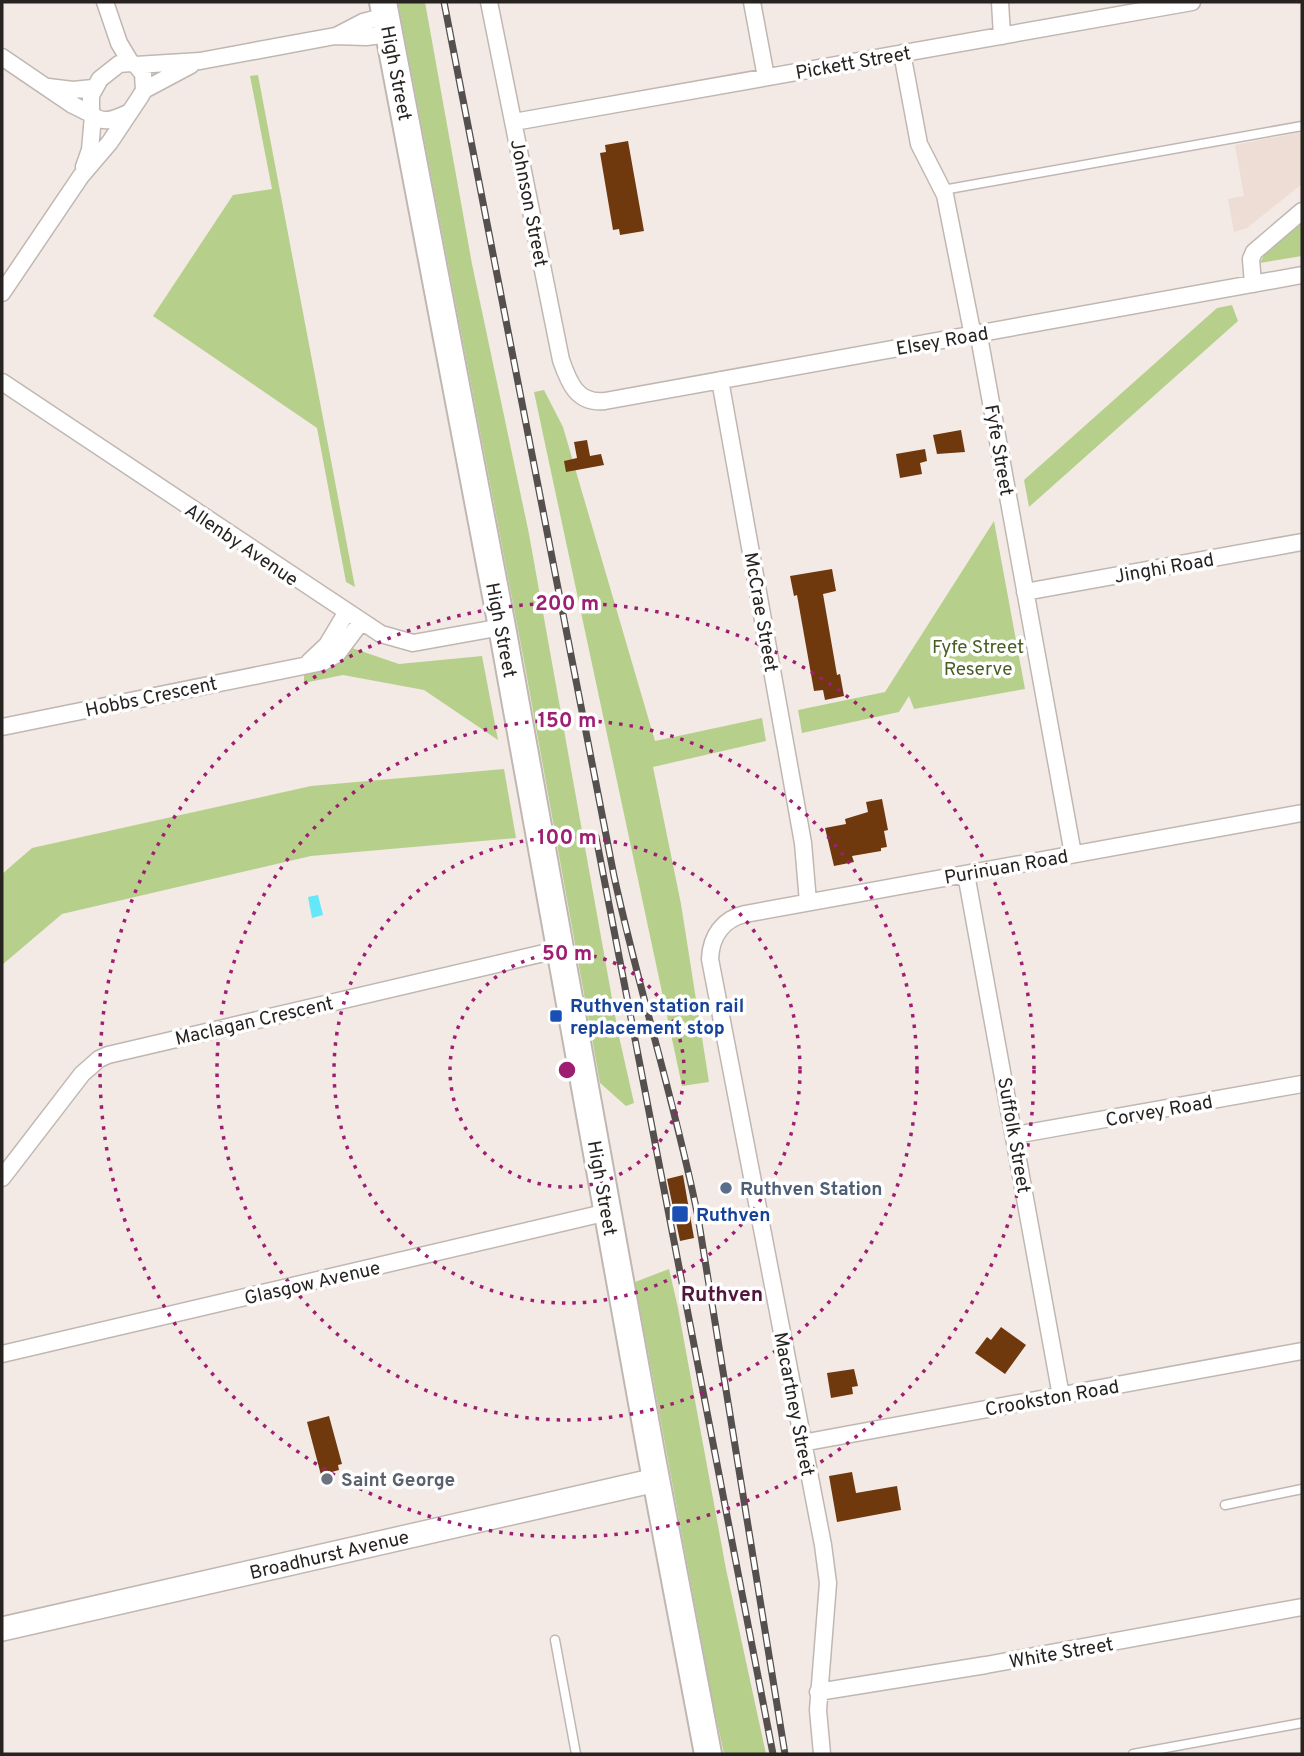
<svg xmlns="http://www.w3.org/2000/svg" width="1304" height="1756" viewBox="0 0 1304 1756" font-family="Overpass,sans-serif">
<style>
.built{fill:#edddd4}
.green{fill:#b6d08c}
.water{fill:#64e8f9}
.building{fill:#6f380d}
.lines{fill:none;stroke-linecap:round;stroke-linejoin:round}
.lane-casing{stroke:#c0b7b2;stroke-width:11}
.street-casing{stroke:#c0b7b2;stroke-width:19}
.secondary-casing{stroke:#c0b7b2;stroke-width:26}
.primary-casing{stroke:#c0b7b2;stroke-width:30}
.lane{stroke:#fff;stroke-width:8}
.street{stroke:#fff;stroke-width:16}
.secondary{stroke:#fff;stroke-width:23}
.primary{stroke:#fff;stroke-width:26}
.rail-casing{stroke:#55504e;stroke-width:7}
.rail{stroke:#fff;stroke-width:4.5;stroke-dasharray:13;stroke-linecap:butt}
.ring{fill:none;stroke:#9e1f72;stroke-width:3.5;stroke-dasharray:3.5 7}
.transit-dot{fill:#1a4fb4;stroke:#fff;stroke-width:2.5}
.service-dot{fill:#5c6f8a;stroke:#fff;stroke-width:2.5}
.worship-dot{fill:#6b7280;stroke:#fff;stroke-width:2.5}
.labels{text-anchor:middle;stroke-width:7;stroke-linejoin:round;paint-order:stroke}
.street-label{font-size:19px;fill:#262321;stroke:#fff}
.park-label{font-size:19px;fill:#495e22;stroke:#fff}
.transit-label{font-size:19px;font-weight:bold;fill:#164399;stroke:#fff;text-anchor:start}
.service-label{font-size:19px;font-weight:bold;fill:#4e5e75;stroke:#fff;text-anchor:start}
.worship-label{font-size:19px;font-weight:bold;fill:#5b616d;stroke:#fff;text-anchor:start}
.neighbourhood-label{font-size:21px;font-weight:bold;fill:#52163b;stroke:#fff}
.centre{fill:#9e1f72;stroke:#fff;stroke-width:3.5}
.ring-label{font-size:21px;text-anchor:middle;font-weight:bold;fill:#9e1f72;stroke:#fff;stroke-width:7;stroke-linejoin:round;paint-order:stroke}
</style>
<rect width="100%" height="100%" fill="#f3eae5"/>
<path class="built" d="M1302 132V184L1247 228 1234 232 1228 199 1244 196 1235 145Z"/>
<path class="green" d="M398 2H425L472 264 529 534 618 1032 634 1103 626 1106 600 1083 524 661Z
M258 75 355 587 346 582 317 428 153 316 233 195 272 189 250 76Z
M1302 222V256L1260 263 1267 249Z
M1232 305 1238 321 1029 507 1024 480 1217 308Z
M544 390 563 427 655 741 762 718 766 741 653 767 681 904 709 1082 682 1086 534 392Z
M994 521 1025 689 914 709 909 696 899 712 802 733 798 710 885 692Z
M352 648 399 664 482 656 498 740 424 690 343 675 304 683V674L324 668Z
M504 769 516 838 311 856 62 914 2 965V874L32 848 311 786Z
M669 1269 678 1308 726 1569 766 1754H724L713 1703 635 1282Z"/>
<path class="water" d="M318 895 323 915 312 918 308 897Z"/>
<path class="building" d="M628 141 644 231 620 235 619 229 613 230 600 153 606 152 605 145Z
M961 430 965 452 937 454 933 435Z
M587 440 590 456 601 454 604 465 566 472 564 461 577 458 574 442Z
M925 449 927 461 920 463 922 474 900 478 896 454Z
M832 569 836 591 823 594 837 675 840 674 844 696 825 700 823 690 814 691 797 595 794 596 790 576Z
M882 799 888 830 884 831 887 847 881 848V851L852 856 854 862 834 866 825 828 846 824 845 819 868 812 866 802Z
M683 1175 694 1238 680 1241 667 1179Z
M1001 1327 1026 1345 1005 1374 975 1353 987 1337 991 1340Z
M854 1369 858 1386 852 1387 853 1394 831 1398 827 1373Z
M329 1416 342 1464 338 1465 339 1470 321 1475 307 1422Z
M852 1472 856 1493 897 1486 901 1510 837 1522 829 1476Z"/>
<g class="lines">
<defs>
<path id="lane" d="M943 190 1302 126
M1225 1505 1302 1489
M555 1640 576 1754
M1133 1754 1302 1723"/>
<path id="street" d="M105 2 119 43 131 63
M489 2 561 360C569 383 577 404 605 401L1302 275
M752 2 766 77
M1000 2 1002 36
M338 35 363 22 386 16
M902 53 919 144 945 195 971 326 980 342 1073 854
M2 57 71 104 91 114
M136 65 200 61 335 36 366 37 389 34
M48 87 73 90 93 88
M144 90 191 65
M514 122 1192 2
M84 167 90 150 93 116
M1253 284 1251 259 1254 252 1302 211
M2 293 81 176 110 142 140 97 144 90 143 74 136 65 131 63 119 64 100 79 91 95V114C103 125 115 119 128 113
M720 380 803 843 808 902
M2 382 381 634 413 643 502 627
M1025 592 1302 542
M309 662 327 645 346 613
M2 727 323 662 337 654 361 622
M966 874 1061 1396
M1015 1135 1302 1084
M2 1178 82 1074 99 1059 108 1055 561 949
M2 1354 608 1212
M802 1443 1302 1351
M818 1692 986 1665 1302 1607
M822 1754 818 1710 828 1583 823 1545 710 959C711 936 723 919 745 914L1302 813"/>
<path id="secondary" d="M2 1629 656 1480"/>
<path id="primary" d="M383 2 502 627 652 1458 708 1754"/>
</defs>
<use href="#lane" class="lane-casing"/>
<use href="#street" class="street-casing"/>
<use href="#secondary" class="secondary-casing"/>
<use href="#primary" class="primary-casing"/>
<use href="#lane" class="lane"/>
<use href="#street" class="street"/>
<use href="#secondary" class="secondary"/>
<use href="#primary" class="primary"/>
<defs>
<path id="rail" d="M444 2 614 876C639 991 675 1102 698 1217L785 1754
M596 837 773 1754"/>
</defs>
<use href="#rail" class="rail-casing"/>
<use href="#rail" class="rail"/>
</g>
<g class="ring">
<circle cx="567" cy="1070" r="117"/>
<circle cx="567" cy="1070" r="233"/>
<circle cx="567" cy="1070" r="350"/>
<circle cx="567" cy="1070" r="467"/>
</g>
<g class="transit-dot">
<rect x="549" y="1009" width="14" height="14" rx="3.5"/>
<rect x="671" y="1205" width="18" height="18" rx="3.5"/>
</g>
<circle class="service-dot" cx="726" cy="1188" r="7"/>
<circle class="worship-dot" cx="327" cy="1479" r="7"/>
<g class="labels">
<g class="street-label">
<text transform="translate(853 62) rotate(-10)" y="7">Pickett Street</text>
<text transform="translate(397 73) rotate(79)" y="7">High Street</text>
<text transform="translate(530 203) rotate(79)" y="7">Johnson Street</text>
<text transform="translate(942 340) rotate(-10)" y="7">Elsey Road</text>
<text transform="translate(1000 450) rotate(80)" y="7">Fyfe Street</text>
<text transform="translate(242 544) rotate(34)" y="7">Allenby Avenue</text>
<text transform="translate(1164 567) rotate(-10)" y="7">Jinghi Road</text>
<text transform="translate(762 612) rotate(80)" y="7">McCrae Street</text>
<text transform="translate(502 630) rotate(79)" y="7">High Street</text>
<text transform="translate(151 696) rotate(-12)" y="7">Hobbs Crescent</text>
<text transform="translate(1006 866) rotate(-10)" y="7">Purinuan Road</text>
<text transform="translate(254 1020) rotate(-13)" y="7">Maclagan Crescent</text>
<text transform="translate(1159 1110) rotate(-10)" y="7">Corvey Road</text>
<text transform="translate(1015 1135) rotate(80)" y="7">Suffolk Street</text>
<text transform="translate(603 1188) rotate(80)" y="7">High Street</text>
<text transform="translate(312 1282) rotate(-13)" y="7">Glasgow Avenue</text>
<text transform="translate(1052 1397) rotate(-10)" y="7">Crookston Road</text>
<text transform="translate(795 1404) rotate(79)" y="7">Macartney Street</text>
<text transform="translate(329 1554) rotate(-13)" y="7">Broadhurst Avenue</text>
<text transform="translate(1061 1652) rotate(-10)" y="7">White Street</text>
</g>
<g class="park-label">
<text x="978" y="653">Fyfe Street<tspan x="978" dy="22">Reserve</tspan></text>
</g>
<g class="transit-label">
<text x="570" y="1012">Ruthven station rail<tspan x="570" dy="22">replacement stop</tspan></text>
<text x="696" y="1221">Ruthven</text>
</g>
<g class="service-label">
<text x="740" y="1195">Ruthven Station</text>
</g>
<g class="worship-label">
<text x="341" y="1486">Saint George</text>
</g>
<g class="neighbourhood-label">
<text x="722" y="1301">Ruthven</text>
</g>
</g>
<circle cx="567" cy="1070" r="10" class="centre"/>
<g class="ring-label">
<text x="567" y="610">200 m</text>
<text x="567" y="727">150 m</text>
<text x="567" y="844">100 m</text>
<text x="567" y="960">50 m</text>
</g>
<rect width="1304" height="1756" fill="none" stroke="#262321" stroke-width="7"/>
</svg>
